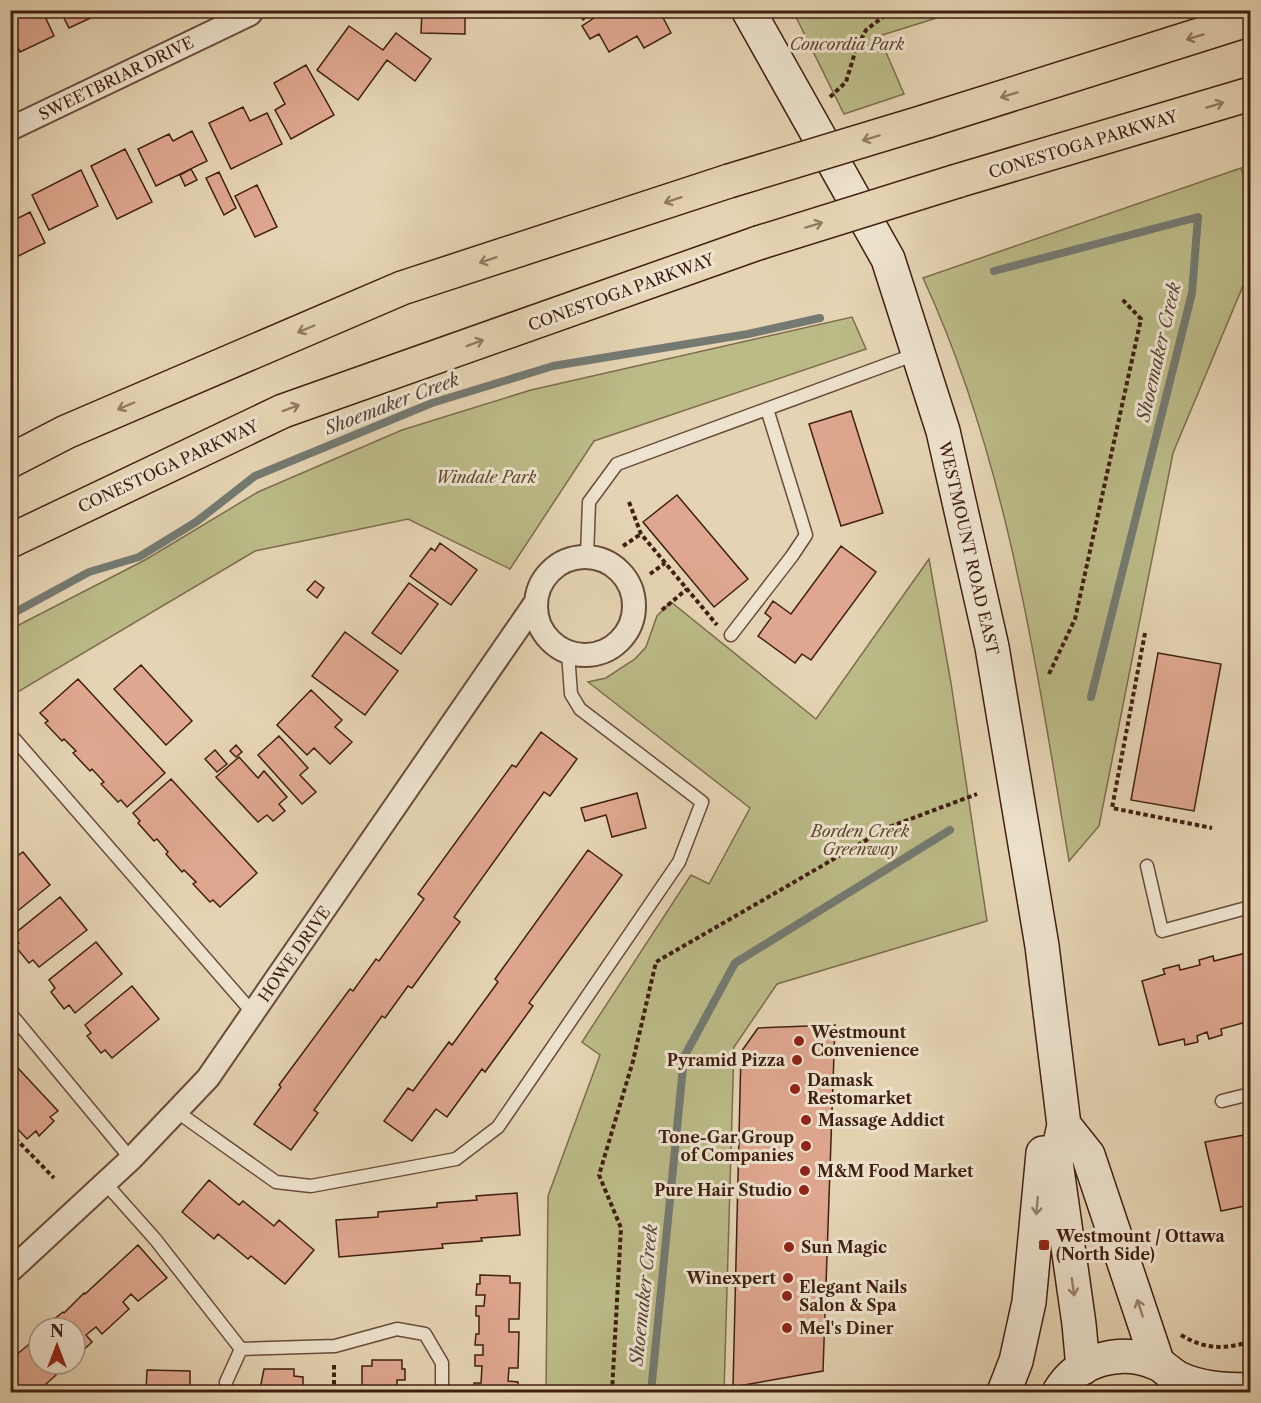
<svg xmlns="http://www.w3.org/2000/svg" width="1261" height="1403" viewBox="0 0 1261 1403" font-family="'Libre Caslon Text',serif">
<style>
.green{fill:#bb8;stroke:#7e6d4c;stroke-width:1.5}
.lines{fill:none;stroke-linecap:round;stroke-linejoin:round}
.stream{stroke:#747a72;stroke-width:8}
.building{fill:#dfa78f;stroke:#401f11;stroke-width:1.5}
.lane-casing{stroke:#694c3a;stroke-width:15}
.street-casing{stroke:#694c3a;stroke-width:26}
.secondary-casing{stroke:#401f11;stroke-width:36}
.highway-casing{stroke:#401f11;stroke-width:36}
.path{stroke:#401f11;stroke-width:4;stroke-dasharray:4.5 3;stroke-linecap:butt}
.lane{stroke:#eee3ce;stroke-width:12}
.street{stroke:#eee3ce;stroke-width:22}
.secondary{stroke:#eee3ce;stroke-width:33}
.highway{stroke:#e5d4b3;stroke-width:33}
.highway-bridge-casing{stroke:#401f11;stroke-width:36;stroke-linecap:butt}
.highway-bridge{stroke:#e5d4b3;stroke-width:33}
.oneway{stroke:#927a62}
.oneway2{stroke:#978170}
.poi-dot{fill:#8f2418;stroke:#eee3ce;stroke-width:2}
.labels{text-anchor:middle;stroke-width:6;stroke-linejoin:round;paint-order:stroke}
.park-label{font-size:16px;font-style:italic;fill:#5f462f;stroke:#eee3ce}
.street-label{font-size:16px;fill:#401f11;stroke:#eee3ce}
.poi-label{font-size:16px;font-weight:bold;fill:#401f11;stroke:#eee3ce;text-anchor:start}
.water-label{font-size:18px;font-style:italic;fill:#56453a;stroke:#eee3ce}
</style>
<rect width="100%" height="100%" fill="#e5d4b3"/>
<filter id="stains"><feTurbulence type="fractalNoise" baseFrequency=".00333" numOctaves="4"/><feColorMatrix values="0 0 0 0 .2 0 0 0 0 .09 0 0 0 0 .02 0 0 0 .5 -.17"/></filter>
<radialGradient id="worn" r=".72"><stop offset=".6" stop-color="#630" stop-opacity="0"/><stop offset="1" stop-color="#630" stop-opacity=".3"/></radialGradient>
<path class="green" d="M793 11H959L879 36 904 94 844 114Z
M1241 168 1250 194V269L1173 453 1099 826 1069 861C1036 665 1007 459 923 278Z
M852 317 866 349 594 441 510 569 408 519 255 551 11 696V629L145 560 258 492 402 430 531 390Z
M929 559 951 683 987 921 777 984 734 1047 724 1392H546L548 1196 600 1055 582 1042 691 875 709 884 750 808 588 682 606 678 635 659 646 647 657 616 671 602 816 719Z"/>
<g class="lines">
<path class="stream" d="M994 271 1198 217 1192 293 1091 697
M10 615 89 572 139 557 196 522 255 476 432 403 553 366 748 334 820 318
M651 1392 684 1057 735 963 950 830"/>
</g>
<path class="building" d="M10 10H42L54 36 20 52 10 31Z
M60 10H98L99 14 69 28Z
M422 10H465V34L421 33Z
M597 10 583 20 577 11V10Z
M606 10H659L671 33 644 48 637 36 609 52 599 34 590 39 582 26Z
M349 26 383 50 396 33 431 59 415 81 387 60 358 100 317 70Z
M306 65 334 115 291 139 275 110 285 104 274 83Z
M243 107 250 121 267 113 282 144 231 169 209 123Z
M192 131 207 161 156 186 138 149 169 134 173 141Z
M125 149 152 202 117 219 91 166Z
M191 169 197 180 185 186 180 175Z
M81 170 98 206 49 230 32 195Z
M219 172 236 208 224 215 206 178Z
M257 185 277 227 255 237 235 196Z
M30 212 45 243 10 260V215L13 221Z
M851 411 883 513 841 526 809 424Z
M677 495 748 579 714 607 643 522Z
M440 543 477 570 451 605 410 576 431 548 435 551Z
M841 546 876 572 811 660 802 654 795 663 758 636 771 618 765 613 773 601 791 614Z
M315 581 324 588 317 598 307 590Z
M409 583 438 604 401 654 372 633Z
M345 632 398 671 365 715 312 676Z
M1158 653 1221 664 1194 811 1131 800Z
M141 665 192 721 166 745 114 689Z
M78 679 165 773 127 807 121 800 118 802 101 784 104 782 92 769 90 771 73 753 76 751 64 739 62 741 45 723 48 721 40 713Z
M311 690 342 720 335 727 352 742 330 764 314 748 307 755 277 725Z
M541 732 577 759 550 796 544 792 454 917 460 922 412 988 408 986 385 1018 382 1016 314 1110 318 1113 291 1150 254 1124 281 1087 279 1085 350 989 353 991 376 959 379 961 424 899 418 894 512 765 516 767Z
M279 736 308 768 300 775 316 792 302 804 258 755Z
M236 745 242 752 236 757 230 751Z
M215 750 227 764 217 772 205 759Z
M239 757 258 778 264 771 287 797 279 804 285 811 273 821 267 815 258 822 216 777Z
M171 779 257 873 220 907 213 900 210 902 193 884 196 882 184 870 182 872 166 854 168 852 157 839 154 841 138 823 140 821 133 813Z
M637 793 646 828 612 837 606 815 585 821 581 808Z
M588 850 622 875 529 1003 533 1006 485 1072 482 1069 447 1117 436 1109 412 1141 384 1121 408 1088 413 1091 449 1042 452 1045 498 982 495 979Z
M23 852 50 885 10 917V861Z
M60 897 87 930 39 967 33 960 29 963 15 946 19 943 13 935Z
M96 942 122 974 75 1013 69 1005 64 1009 51 992 55 988 49 980Z
M1250 952V1021L1221 1029 1222 1035 1209 1039 1207 1032 1197 1036 1198 1042 1185 1045 1184 1039 1159 1045 1142 981 1165 974 1163 969 1179 965 1180 970 1200 965 1199 960 1213 956 1214 961Z
M132 986 159 1019 112 1058 105 1050 101 1053 87 1036 91 1033 85 1025Z
M835 1025 823 1371 733 1387 741 1052 758 1028Z
M16 1066 58 1111 50 1117 54 1121 39 1136 36 1131 27 1139 10 1121V1072Z
M1250 1134V1202L1245 1203V1206L1221 1211 1205 1142Z
M209 1180 239 1205 243 1201 274 1226 279 1220 314 1250 285 1284 251 1256 248 1259 218 1234 214 1239 182 1212Z
M517 1193 520 1235 481 1238 482 1241 442 1244 443 1248 339 1257 336 1220 378 1217V1212L437 1207V1203L477 1200 476 1196Z
M138 1245 167 1278 138 1301 131 1294 123 1302 129 1309 102 1334 96 1327 86 1335 92 1342 75 1358V1328H45L47 1326 48 1327 54 1322 53 1320 63 1312 64 1313 84 1293 85 1294Z
M480 1275 510 1276V1283H520L519 1319H509V1332H519L518 1368H509L508 1381 518 1382V1392H474V1383H481L482 1366H475V1355H483V1345H475L476 1334H479V1316H476V1306H484L485 1295H476L477 1284H480Z
M39 1336V1364H54L49 1368 56 1375 37 1392H10V1360Z
M372 1360H402V1369H405V1380H397V1390L405 1391V1392H362V1366H372Z
M264 1369H294V1376L303 1377V1392H268V1389H260Z
M147 1370 190 1371V1392H146Z"/>
<g class="lines">
<defs>
<path id="lane" d="M587 557 589 502 617 464 916 354
M731 635 792 556 806 535 767 409
M10 734 253 1013
M1147 866 1162 931 1250 907
M10 1013 131 1159
M1222 1101 1250 1094
M176 1111 276 1182 311 1186 456 1159 498 1127 679 862 702 802 580 709 571 694 568 653
M106 1184 155 1239 241 1349
M226 1392V1382L241 1349 335 1346 397 1329 425 1334 442 1363V1392"/>
<path id="street" d="M10 129 250 14 253 10
M536 606a49 49 0 1 1 98 0a49 49 0 1 1-98 0Z
M10 1271 131 1159 208 1078 536 602"/>
<path id="secondary" d="M748 10 888 259 943 431 992 647 1042 946 1064 1125 1056 1162 1079 1324 1083 1368
M1064 1125 1088 1155 1158 1364
M1004 1392 1016 1361 1029 1302 1043 1153
M1059 1392C1078 1359 1121 1348 1156 1363 1164 1366 1170 1374 1178 1378 1201 1389 1226 1390 1250 1390"/>
<path id="highway" d="M927 121 1250 19
M957 181 1250 94
M10 461 66 432 402 288 729 181
M10 541 283 411 758 243"/>
</defs>
<use href="#lane" class="lane-casing"/>
<use href="#street" class="street-casing"/>
<use href="#secondary" class="secondary-casing"/>
<use href="#highway" class="highway-casing"/>
<path class="path" d="M830 97 846 82 856 49 866 30 892 10
M629 502 641 534 717 625
M623 546 641 534
M650 574 665 563
M662 610 687 589
M1145 633 1112 808 1212 828
M1049 674 1075 619 1141 319 1121 298
M10 1133 54 1178
M1181 1335C1206 1350 1223 1349 1250 1342
M1247 1343 1250 1355
M334 1392V1365
M612 1392 621 1228 599 1175 633 1061 656 962 889 827 977 794"/>
<use href="#lane" class="lane"/>
<use href="#street" class="street"/>
<use href="#secondary" class="secondary"/>
<use href="#highway" class="highway"/>
<defs>
<path id="highway-bridge" d="M729 181 927 121
M758 243 957 181"/>
</defs>
<use href="#highway-bridge" class="highway-bridge-casing"/>
<use href="#highway-bridge" class="highway-bridge"/>
</g>
<defs><path id="oneway-shaft" d="M-6 0H5M1.5-3L5.5 0L1.5 3" fill="none" stroke-width="1.6" stroke-linecap="round" stroke-linejoin="round" transform="scale(1.5)"/></defs>
<g class="oneway">
<use href="#oneway-shaft" transform="translate(1195 37) rotate(163)"/>
<use href="#oneway-shaft" transform="translate(1009 95) rotate(163)"/>
<use href="#oneway-shaft" transform="translate(1215 105) rotate(-17)"/>
<use href="#oneway-shaft" transform="translate(871 138) rotate(163)"/>
<use href="#oneway-shaft" transform="translate(673 200) rotate(162)"/>
<use href="#oneway-shaft" transform="translate(814 225) rotate(-17)"/>
<use href="#oneway-shaft" transform="translate(488 260) rotate(162)"/>
<use href="#oneway-shaft" transform="translate(306 329) rotate(157)"/>
<use href="#oneway-shaft" transform="translate(475 343) rotate(-20)"/>
<use href="#oneway-shaft" transform="translate(126 406) rotate(157)"/>
<use href="#oneway-shaft" transform="translate(291 408) rotate(-20)"/>
</g>
<g class="oneway2">
<use href="#oneway-shaft" transform="translate(1037 1206) rotate(95)"/>
<use href="#oneway-shaft" transform="translate(1073 1287) rotate(82)"/>
<use href="#oneway-shaft" transform="translate(1140 1308) rotate(-108)"/>
</g>
<g class="poi-dot">
<circle cx="799" cy="1041" r="6"/>
<circle cx="797" cy="1060" r="6"/>
<circle cx="795" cy="1089" r="6"/>
<circle cx="806" cy="1120" r="6"/>
<circle cx="806" cy="1146" r="6"/>
<circle cx="805" cy="1171" r="6"/>
<circle cx="804" cy="1190" r="6"/>
<rect x="1038" y="1239" width="12" height="12" rx="3"/>
<circle cx="789" cy="1247" r="6"/>
<circle cx="788" cy="1278" r="6"/>
<circle cx="787" cy="1296" r="6"/>
<circle cx="787" cy="1328" r="6"/>
</g>
<g class="labels">
<g class="park-label">
<text x="847" y="50">Concordia Park</text>
<text x="486" y="483">Windale Park</text>
<text x="860" y="837">Borden Creek<tspan x="860" dy="18">Greenway</tspan></text>
</g>
<g class="street-label">
<text transform="translate(116 78) rotate(-26)" y="6">SWEETBRIAR DRIVE</text>
<text transform="translate(1083 144) rotate(-17)" y="6">CONESTOGA PARKWAY</text>
<text transform="translate(621 292) rotate(-20)" y="6">CONESTOGA PARKWAY</text>
<text transform="translate(168 466) rotate(-25)" y="6">CONESTOGA PARKWAY</text>
<text transform="translate(969 548) rotate(77)" y="6">WESTMOUNT ROAD EAST</text>
<text transform="translate(294 954) rotate(-55)" y="6">HOWE DRIVE</text>
</g>
<g class="poi-label">
<text x="811" y="1038">Westmount<tspan x="811" dy="18">Convenience</tspan></text>
<text x="785" y="1066" text-anchor="end">Pyramid Pizza</text>
<text x="807" y="1086">Damask<tspan x="807" dy="18">Restomarket</tspan></text>
<text x="818" y="1126">Massage Addict</text>
<text x="794" y="1143" text-anchor="end">Tone-Gar Group<tspan x="794" dy="18">of Companies</tspan></text>
<text x="817" y="1177">M&amp;M Food Market</text>
<text x="792" y="1196" text-anchor="end">Pure Hair Studio</text>
<text x="1056" y="1242">Westmount / Ottawa<tspan x="1056" dy="18">(North Side)</tspan></text>
<text x="801" y="1253">Sun Magic</text>
<text x="776" y="1284" text-anchor="end">Winexpert</text>
<text x="799" y="1293">Elegant Nails<tspan x="799" dy="18">Salon &amp; Spa</tspan></text>
<text x="799" y="1334">Mel's Diner</text>
</g>
<g class="water-label">
<text transform="translate(1159 352) rotate(-77)" y="6">Shoemaker Creek</text>
<text transform="translate(392 404) rotate(-21)" y="6">Shoemaker Creek</text>
<text transform="translate(644 1295) rotate(-84)" y="6">Shoemaker Creek</text>
</g>
</g>
<rect width="1261" height="1403" fill="none" stroke="#e5d4b3" stroke-width="36"/>
<rect x="12" y="12" width="1237" height="1379" fill="none" stroke="#401f11" stroke-width="3"/>
<rect x="18" y="18" width="1225" height="1367" fill="none" stroke="#401f11" stroke-width="1.5"/>
<g transform="translate(57 1346)"><circle r="28" fill="#eee3ce" stroke="#a89582" stroke-width="1.5"/>
<path d="M0-4.5L10 22L0 15L-10 22Z" fill="#8f2418"/>
<text y="-9" font-size="16" font-weight="bold" text-anchor="middle" fill="#401f11">N</text>
</g>
<rect width="100%" height="100%" filter="url(#stains)"/>
<rect width="100%" height="100%" fill="url(#worn)"/>
</svg>
